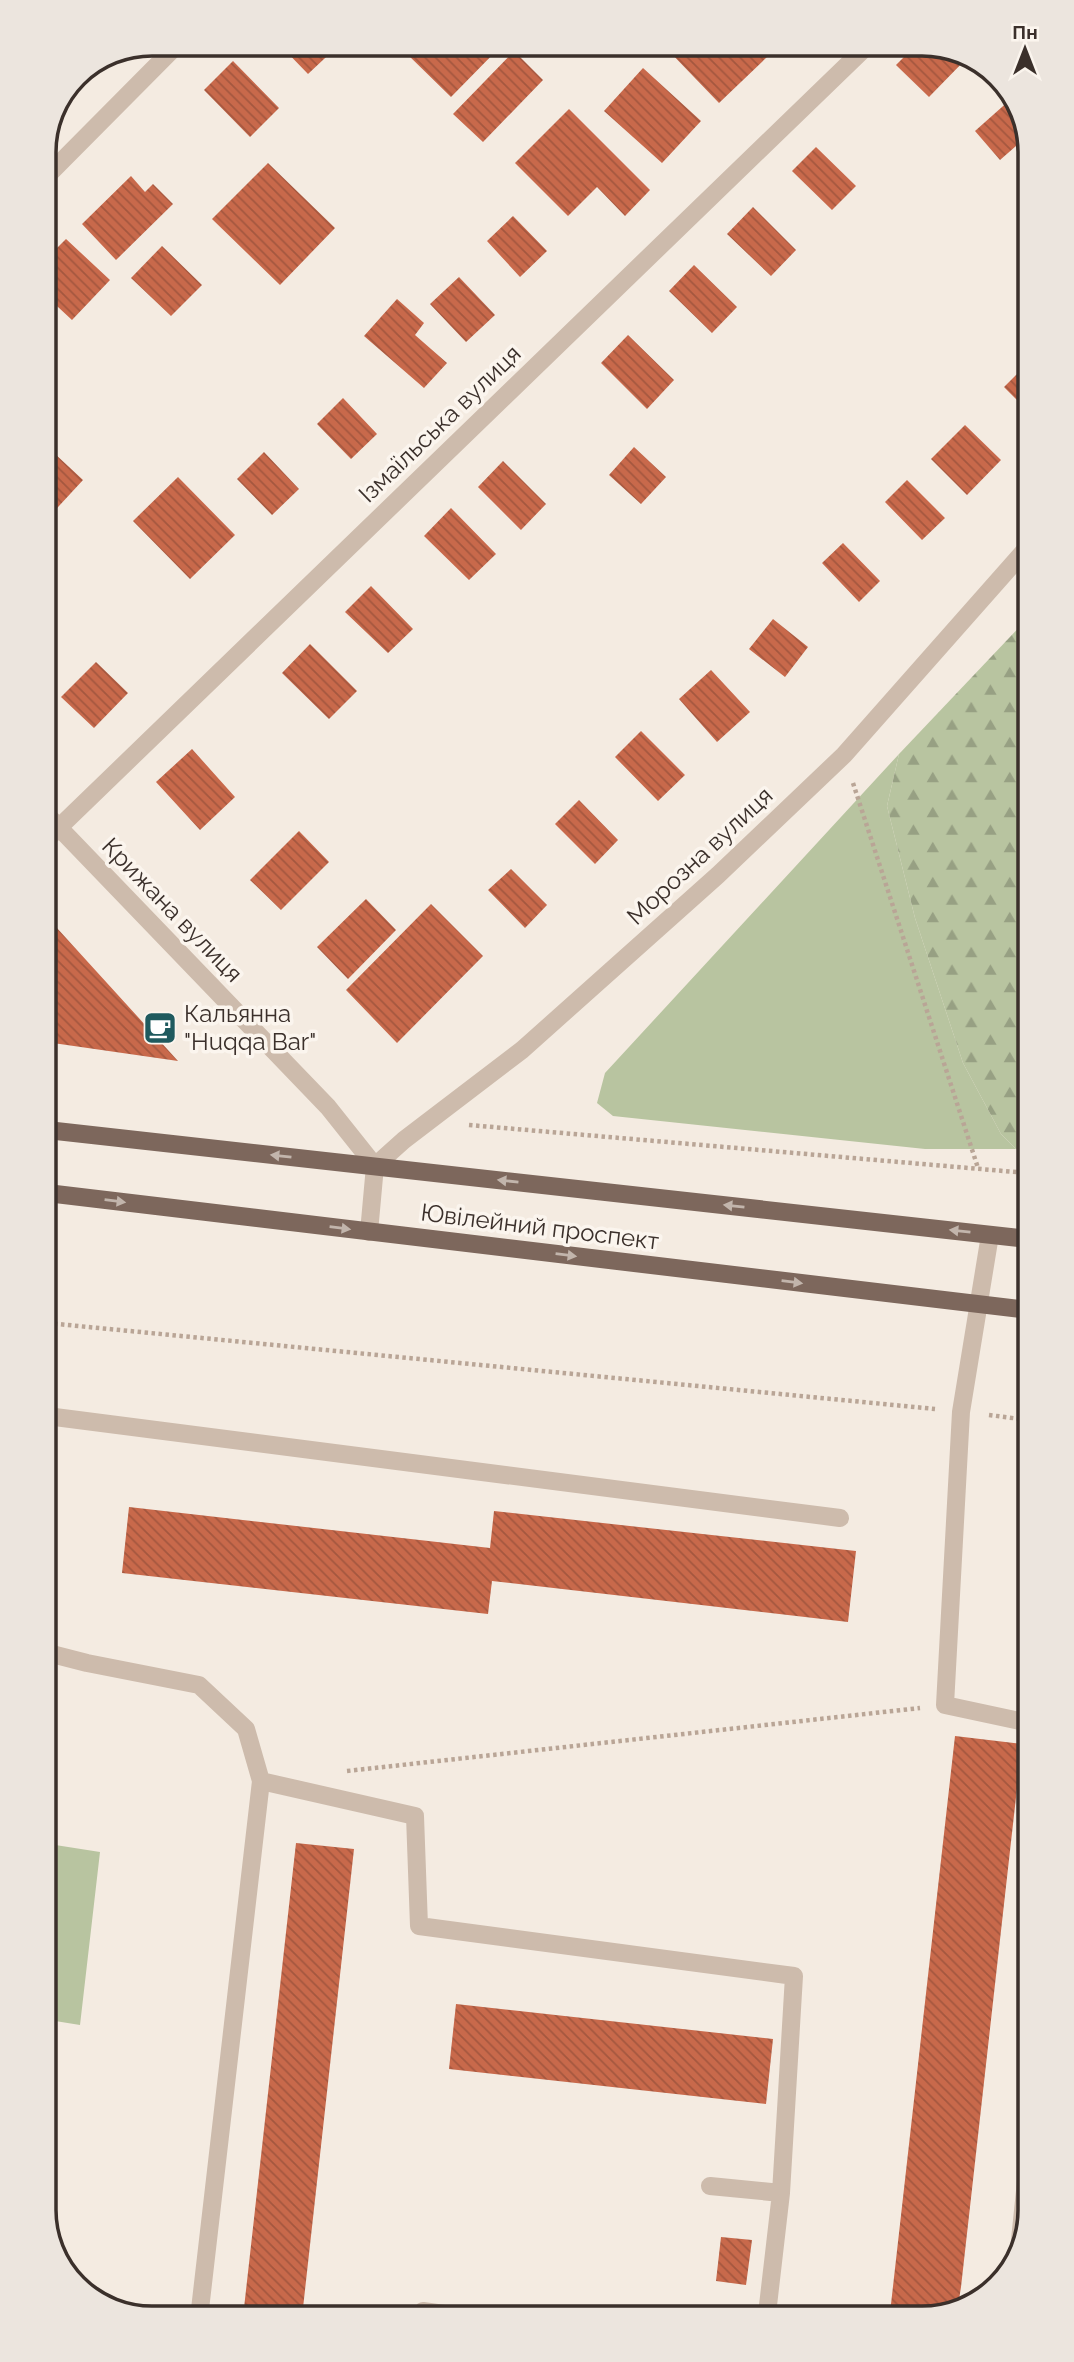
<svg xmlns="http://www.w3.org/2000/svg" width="1074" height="2362" viewBox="0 0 1074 2362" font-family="Raleway,sans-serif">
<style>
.grass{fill:#b8c4a0}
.forest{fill:url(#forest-firs)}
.building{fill:url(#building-back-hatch)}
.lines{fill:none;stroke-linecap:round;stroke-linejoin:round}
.path{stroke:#b9a596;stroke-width:4.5;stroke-dasharray:3.5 3.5;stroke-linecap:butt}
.lane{stroke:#cdbbac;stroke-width:18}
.street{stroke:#cdbbac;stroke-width:18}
.primary{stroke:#7d675c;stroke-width:18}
.oneway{fill:#c2b5ac}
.labels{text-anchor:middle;stroke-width:7;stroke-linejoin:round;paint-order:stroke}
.street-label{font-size:24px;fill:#3b302b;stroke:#fbf5ee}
.poi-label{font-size:24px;fill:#3b302b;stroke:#fbf5ee;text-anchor:start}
.rim{fill:none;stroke:#3b302b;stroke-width:3.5}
</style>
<defs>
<pattern id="forest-firs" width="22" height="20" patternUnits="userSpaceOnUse" patternTransform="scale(1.75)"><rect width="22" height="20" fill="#b8c4a0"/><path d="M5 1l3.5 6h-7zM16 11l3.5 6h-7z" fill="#97a083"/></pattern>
<pattern id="building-back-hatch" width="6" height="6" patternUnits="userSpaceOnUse" patternTransform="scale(1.75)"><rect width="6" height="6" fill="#c8694b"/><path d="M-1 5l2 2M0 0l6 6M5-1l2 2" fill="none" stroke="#a4573f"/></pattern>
</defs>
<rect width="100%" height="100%" fill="#f4ebe1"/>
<path class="grass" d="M899 754 887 806 915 918 963 1063 1001 1134 1016 1149H925L613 1116 597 1103 605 1073Z
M49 1844 100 1852 80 2025 49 2020Z"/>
<path class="forest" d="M1026 620 1027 1151 1016 1149 1001 1134 963 1063 915 918 887 806 899 754Z"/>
<path class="building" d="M279 44H340L308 74Z
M413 44H500L502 45 451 97 405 52Z
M674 44H754L767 57 719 103 668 50Z
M917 44H929L967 58 929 97 896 65Z
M514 51 543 80 483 142 453 114Z
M233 61 279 108 250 137 204 90Z
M643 68 701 121 662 163 604 111Z
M1011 99 1024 117V139L1000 160 975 131Z
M569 109 650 190 625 216 597 187 568 216 515 163Z
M816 147 856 186 832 210 792 171Z
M268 163 335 228 280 285 212 219Z
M131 176 145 192 153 184 173 204 116 260 82 224Z
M753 207 796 250 771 276 727 234Z
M513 216 547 251 520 277 487 241Z
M66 239 110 280 72 320 44 294V261Z
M162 246 202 285 171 316 131 278Z
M694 265 737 307 712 333 669 291Z
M459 277 495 315 466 342 430 304Z
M397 299 424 323 415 335 447 363 424 388 364 336Z
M628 335 674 380 647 409 601 363Z
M1025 366V408L1004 387Z
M343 398 377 434 351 459 317 424Z
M965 425 1001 460 967 495 931 459Z
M634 447 666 477 641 504 609 475Z
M264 452 299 489 272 515 237 479Z
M54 453 83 480 47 519 45 517V463Z
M503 461 546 504 521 530 478 487Z
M178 477 235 535 190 579 133 521Z
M907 480 945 518 922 540 885 502Z
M451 508 496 554 469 580 424 536Z
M843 543 880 581 859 602 822 563Z
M371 586 413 629 388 653 345 612Z
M45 605 54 613 45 623Z
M773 619 808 647 785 677 749 649Z
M310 644 357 691 329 719 282 673Z
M96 662 128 693 94 728 61 697Z
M711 670 750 712 717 742 679 699Z
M641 731 685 775 658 801 615 757Z
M192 749 235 797 200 830 156 782Z
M579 800 618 840 595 864 555 824Z
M299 831 329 862 281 910 250 880Z
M511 869 547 905 525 928 488 890Z
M366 899 396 930 348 979 317 947Z
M431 904 483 956 397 1043 346 990Z
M46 916 178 1061 46 1042Z
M129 1507 490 1548 494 1511 856 1551 848 1622 492 1581 488 1614 122 1573Z
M1027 1615H1029V1664L1022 1663Z
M955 1736 1022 1744 961 2287 957 2312 890 2313Z
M296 1843 354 1849 302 2317H243Z
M456 2004 773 2039 766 2104 449 2069Z
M721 2237 752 2240 746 2285 716 2281Z"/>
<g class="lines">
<path class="path" d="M853 783 978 1168
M469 1125 1027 1173
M47 1323 935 1409
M989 1415 1028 1420
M347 1771 920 1708"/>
<path class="lane" d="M369 1232 375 1166
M990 1235 961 1412 945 1705 1029 1723
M47 1416 840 1518
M48 1653 87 1663 199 1685 246 1729 261 1781 415 1816 419 1926 794 1976 781 2193 767 2314
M710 2186 781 2193
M1020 2240 1030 2142
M423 2311 458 2316
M199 2318 261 1781"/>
<path class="street" d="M44 179 178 44
M46 814 328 1107 375 1166 404 1140 522 1050 718 875 844 755 1026 549
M46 840 869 44"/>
<path class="primary" d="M47 1130 1028 1239
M47 1193 1028 1310"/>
</g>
<defs><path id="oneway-solid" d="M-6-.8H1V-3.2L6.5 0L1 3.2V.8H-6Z" transform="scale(1.75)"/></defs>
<g class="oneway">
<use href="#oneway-solid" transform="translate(281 1156) rotate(-174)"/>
<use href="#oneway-solid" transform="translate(508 1181) rotate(-174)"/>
<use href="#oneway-solid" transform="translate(115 1201) rotate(7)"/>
<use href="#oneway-solid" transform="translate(734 1206) rotate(-174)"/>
<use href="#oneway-solid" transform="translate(340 1228) rotate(7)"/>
<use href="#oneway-solid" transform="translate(960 1231) rotate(-174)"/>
<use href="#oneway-solid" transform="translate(566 1255) rotate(7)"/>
<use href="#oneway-solid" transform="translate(792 1282) rotate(7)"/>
</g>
<defs>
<symbol id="cafe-square" viewBox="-11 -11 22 22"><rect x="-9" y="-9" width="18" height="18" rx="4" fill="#1f5a5e" stroke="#fbf5ee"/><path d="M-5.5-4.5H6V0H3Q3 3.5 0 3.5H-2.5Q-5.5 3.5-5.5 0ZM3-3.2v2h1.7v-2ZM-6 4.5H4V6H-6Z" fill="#fff"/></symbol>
</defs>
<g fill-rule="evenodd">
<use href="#cafe-square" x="141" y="1009" width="38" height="38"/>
</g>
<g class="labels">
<g class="street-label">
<text transform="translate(440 424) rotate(-44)" y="8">Ізмаїльська вулиця</text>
<text transform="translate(700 856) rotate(-43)" y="8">Морозна вулиця</text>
<text transform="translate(172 910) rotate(46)" y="8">Крижана вулиця</text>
<text transform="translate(540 1227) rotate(7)" y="8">Ювілейний проспект</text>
</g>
<g class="poi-label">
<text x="184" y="1022">Кальянна<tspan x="184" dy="28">"Huqqa Bar"</tspan></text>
</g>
</g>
<path d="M0 0H1074V2362H0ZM152 56H922A96 96 0 0 1 1018 152V2210A96 96 0 0 1 922 2306H152A96 96 0 0 1 56 2210V152A96 96 0 0 1 152 56Z" fill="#ece5de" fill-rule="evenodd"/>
<path class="rim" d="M152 56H922A96 96 0 0 1 1018 152V2210A96 96 0 0 1 922 2306H152A96 96 0 0 1 56 2210V152A96 96 0 0 1 152 56Z"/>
<g transform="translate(1025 49)" stroke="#fbf5ee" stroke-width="5" paint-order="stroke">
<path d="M0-5L12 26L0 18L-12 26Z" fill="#3b302b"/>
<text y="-10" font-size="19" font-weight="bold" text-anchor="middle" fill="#3b302b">Пн</text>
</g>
</svg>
